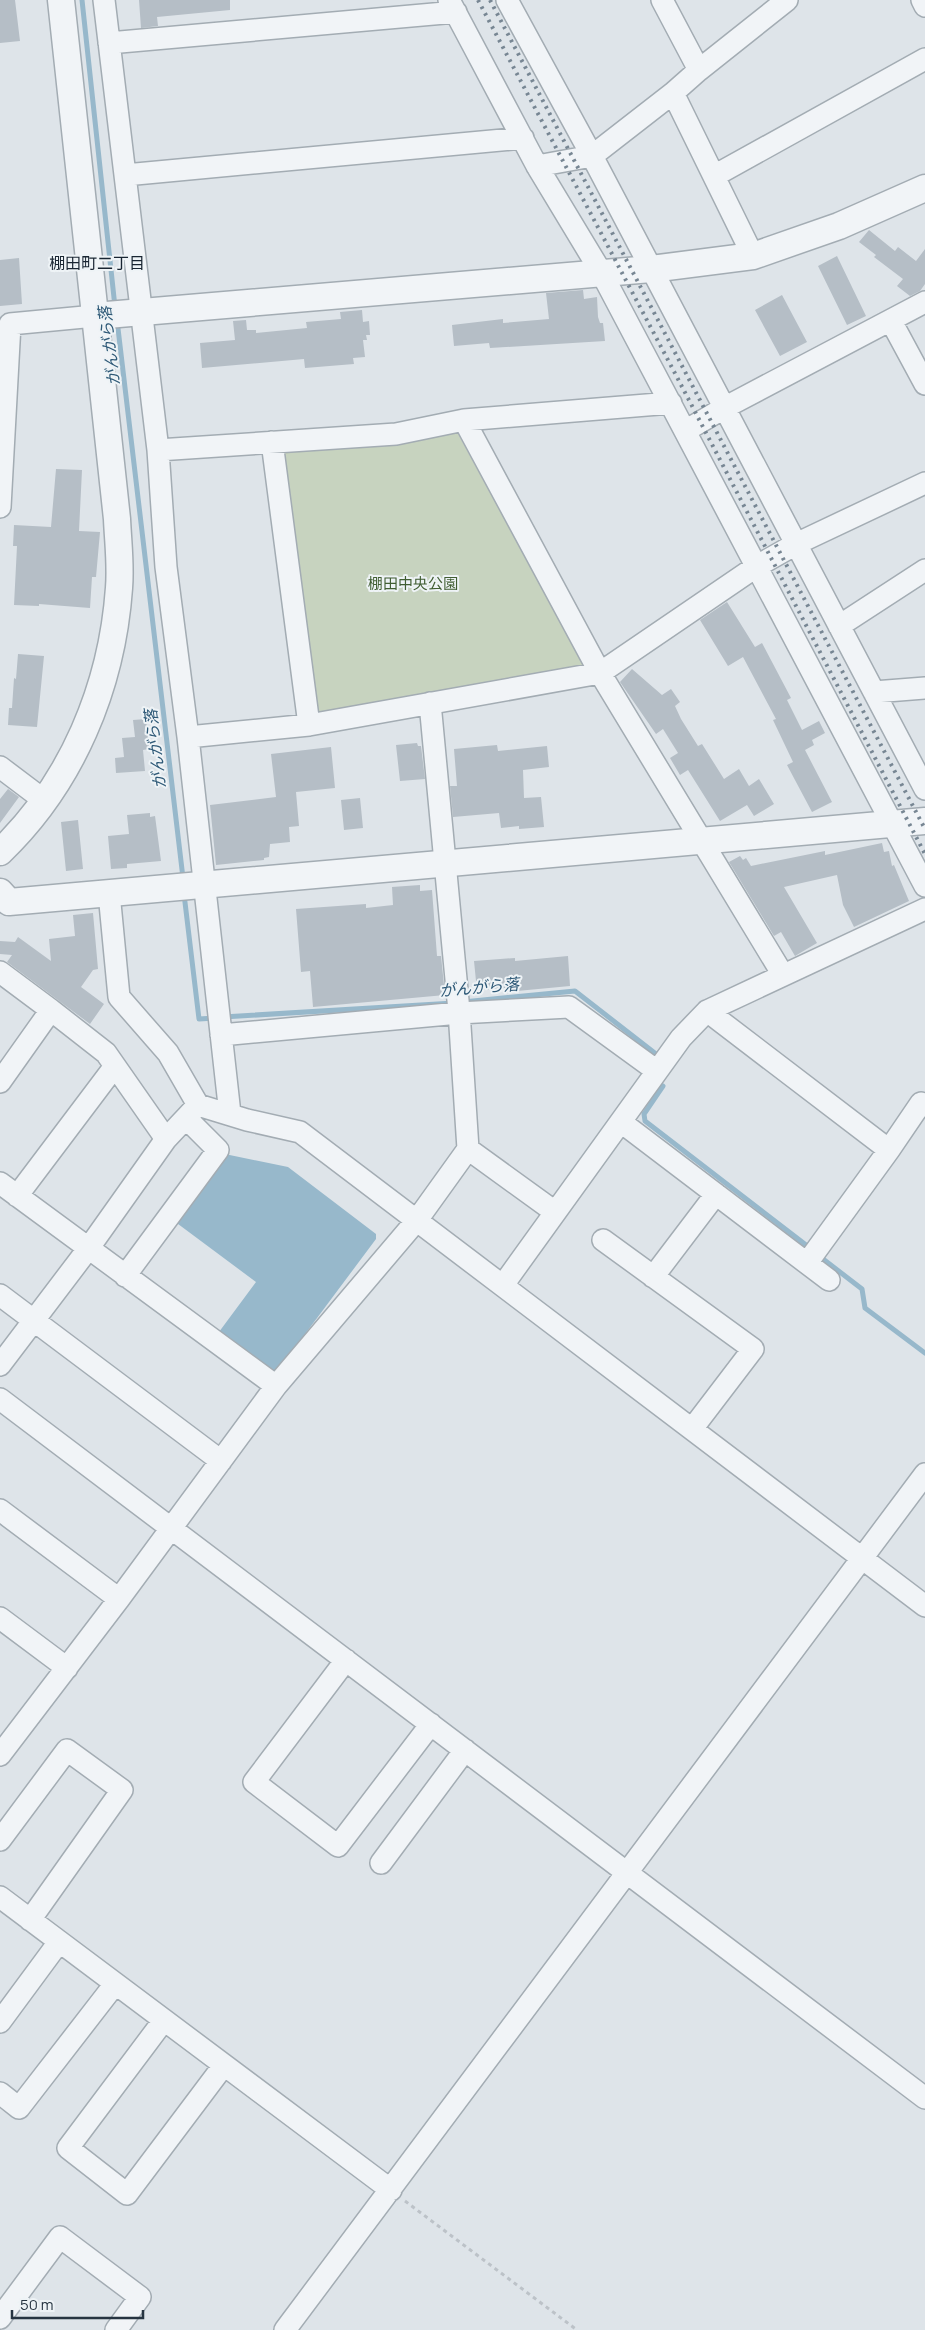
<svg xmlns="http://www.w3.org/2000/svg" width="925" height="2330" viewBox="0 0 925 2330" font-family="Manrope,'Noto Sans JP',sans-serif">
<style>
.green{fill:#c7d3bf}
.water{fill:#97b8cb}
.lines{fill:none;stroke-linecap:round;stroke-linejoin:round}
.stream{stroke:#97b8cb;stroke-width:5}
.building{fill:#b5bec6}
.minor-casing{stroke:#a3acb3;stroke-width:24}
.tertiary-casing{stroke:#a3acb3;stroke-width:29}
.path{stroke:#bcc2c8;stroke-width:3;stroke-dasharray:4 4;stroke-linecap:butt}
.minor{stroke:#f1f4f7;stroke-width:21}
.tertiary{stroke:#f1f4f7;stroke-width:26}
.rail{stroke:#778693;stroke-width:4;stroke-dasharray:2.5 5;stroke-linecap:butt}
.labels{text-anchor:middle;stroke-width:4;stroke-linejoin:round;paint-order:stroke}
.park-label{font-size:15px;fill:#415e33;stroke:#eef3f6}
.neighbourhood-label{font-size:16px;fill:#192532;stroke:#eef3f6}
.water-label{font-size:16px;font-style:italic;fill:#2e5977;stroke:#eef3f6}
</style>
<rect width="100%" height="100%" fill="#dee4e9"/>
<path class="green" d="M457 432 587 669 314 715 284 446Z"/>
<path class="water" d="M220 1153 288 1167 376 1234V1239L276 1373 216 1336 256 1282 170 1218Z"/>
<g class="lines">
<path class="stream" d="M82 0 115 307
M117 320 183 878
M184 894 199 1019 215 1018
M463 1002 575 991 656 1054
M223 1017 454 1003
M663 1086 644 1114 645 1121 806 1245
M823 1259 862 1289 865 1308 925 1353"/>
</g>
<path class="building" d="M0 0H15L20 41 0 43Z
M139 0H230V10L157 17 158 26 141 28Z
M869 230 895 251 898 247 916 261 925 249V284L920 291 910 296 897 286 903 279 874 257 876 255 859 242Z
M837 256 866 316 847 325 818 266Z
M19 258 22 304 0 306V260Z
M583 290 584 299 597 297 598 317 600 323H603L605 341 490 348 489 343 454 346 452 325 503 319V323L549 319 546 293Z
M782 295 807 342 780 356 755 310Z
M362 310 363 322 369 321 370 335H366L367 340H363L365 357 353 358 354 364 305 368 304 359 202 368 200 343 235 340 233 321 246 320 247 330H256V333L307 328 306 322 341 319 340 312Z
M56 469 82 470 79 531 100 532 96 577H92L90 608 39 604V606L14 605 17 546H13L14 525 51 527Z
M727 602 755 647 762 643 791 698 787 700 802 730 819 721 825 733 812 740 814 745 805 750 832 802 812 812 787 765 793 762 773 720 776 719 743 657 728 666 700 620Z
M18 654 44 656 37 727 8 725 9 708H12L14 678 16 679Z
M632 669 662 695 671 689 680 702 675 706 681 719 698 746 702 744 724 779 739 769 749 786 759 779 774 804 754 816 747 805 720 821 688 770 680 775 670 758 678 753 663 729 656 734 620 682Z
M146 719 149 749 143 750 145 771 116 773 115 758 124 757 122 738 135 737 133 720Z
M417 743 418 746H421L425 779 400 781 396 745Z
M497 745 498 751 547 746 549 767 523 770 524 798 541 797 544 827 519 829V826L501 828 499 813 453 817 450 786H457L454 749Z
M331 747 335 788 296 792 299 826 289 827 290 842 270 844 269 857 264 858V860L216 865 210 805 276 797 271 754Z
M8 789 19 797 0 823V799Z
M360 798 363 828 344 830 341 800Z
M150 813V817L155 816 161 861 127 864V868L111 869 108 836 129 834 127 815Z
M78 820 83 869 66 871 61 822Z
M882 843 884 852 889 851 892 866 894 865 909 901 854 927 843 905 837 875 784 887 817 943 795 956 781 932 774 936 729 862 740 856 743 860 746 858 751 866 825 851V855Z
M420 885V891L432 890 437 956H441L445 995 313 1007 310 971 301 972 296 909 366 904V908L393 905 392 887Z
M93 913 98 969 93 970 81 987 104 1004 90 1024 7 962 12 955 0 954V941L15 942 18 937 51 961 49 939 75 936 73 915Z
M568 956 570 986 517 991V987L482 990 481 981H476L474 961 515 958V961Z"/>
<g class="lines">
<defs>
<path id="minor" d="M104 0 158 450 166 567 188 737 230 1114
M449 0 537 166 601 272 925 886
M507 0 592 156 925 789
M662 0 699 70 787 0
M922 0 925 6
M109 43 456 12
M673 93 699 70
M537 166 592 156 673 93 753 256
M125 175 523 138
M714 176 925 59
M891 321 925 384
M464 420 600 673 783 975
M685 431 724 408 925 302
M272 442 309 725
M158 450 396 434 464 420 671 403
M0 507 10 324 95 316
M839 626 925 570
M874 692 925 688
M188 737 309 725 600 673 757 566 796 544 925 483
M0 767 45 801
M109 893 119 997 168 1053 198 1105 247 1120 300 1132 925 1606
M0 972 51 1010
M707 1011 889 1150 921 1103 925 1106
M221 1035 459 1013 569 1007 657 1071
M0 1082 51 1010 106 1053 166 1139
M621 1122 829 1280
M468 1149 555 1212
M0 1183 276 1386
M17 1196 115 1066
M603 1240 753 1349 692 1429
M807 1263 889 1150
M125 1276 218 1150 186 1118
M653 1277 716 1194
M503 1285 681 1038 707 1011 925 909
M0 1295 221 1461
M0 1365 88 1249 166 1139 198 1105
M0 1399 925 2098
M0 1510 119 1599
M0 1618 67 1668
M346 1660 254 1782 338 1846 431 1724
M0 1755 119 1599 276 1386 417 1220 468 1149 459 1011 430 703
M0 1840 67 1750 122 1790 30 1920
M381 1863 465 1750
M0 1897 391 2190
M164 2020 68 2148 127 2194 224 2065
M0 2022 59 1942
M0 2093 19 2108 115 1984
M0 2318 60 2237 140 2297 116 2330
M285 2330 925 1474"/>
<path id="tertiary" d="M95 316 651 269 753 256 839 226 925 188
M0 852C72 783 112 687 119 588 121 565 118 542 117 519L61 0
M0 892 9 902 925 821"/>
</defs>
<use href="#minor" class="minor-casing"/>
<use href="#tertiary" class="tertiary-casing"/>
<path class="path" d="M405 2201 577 2330"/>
<use href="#minor" class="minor"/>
<use href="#tertiary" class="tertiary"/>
<path class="rail" d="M478 0 678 379 925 854
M490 0 925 829"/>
</g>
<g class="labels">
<g class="park-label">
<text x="413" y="589">棚田中央公園</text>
</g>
<g class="neighbourhood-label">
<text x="97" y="269">棚田町二丁目</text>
</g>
<g class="water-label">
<text transform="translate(109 346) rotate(-97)" y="6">がんがら落</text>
<text transform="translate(155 749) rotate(-97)" y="6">がんがら落</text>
<text transform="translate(479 987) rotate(-5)" y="6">がんがら落</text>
</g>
</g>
<path d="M12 2310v8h131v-8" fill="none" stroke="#263441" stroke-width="2.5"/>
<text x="20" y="2310" font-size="15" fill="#263441" stroke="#eef3f6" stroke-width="4" paint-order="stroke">50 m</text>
</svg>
